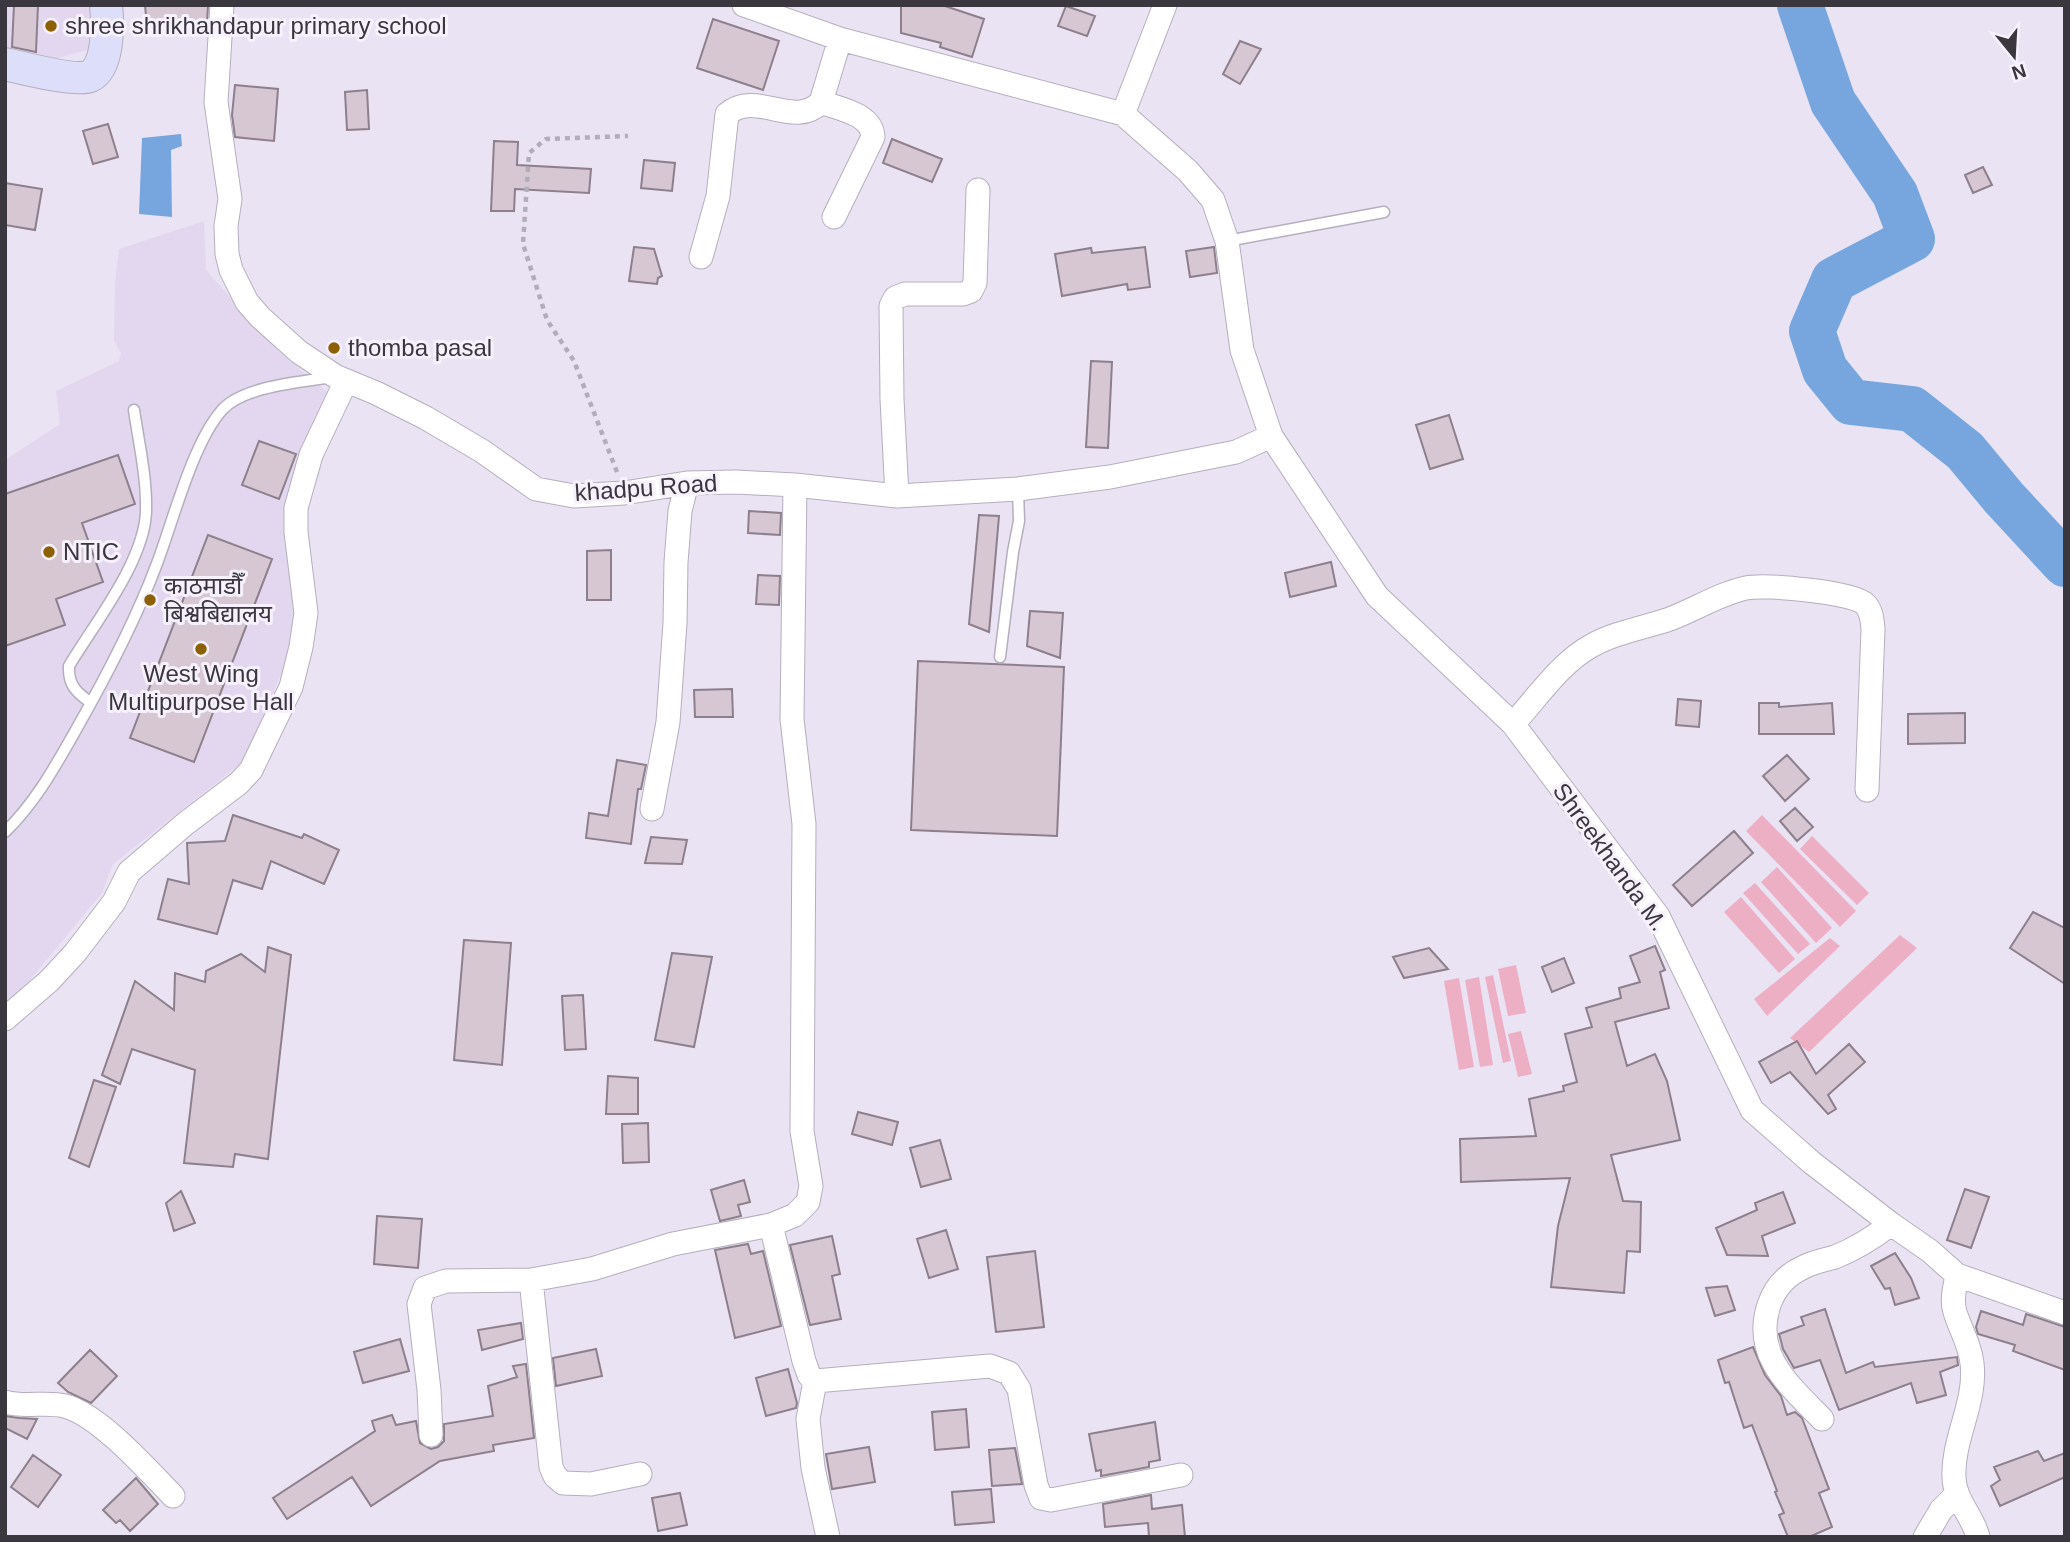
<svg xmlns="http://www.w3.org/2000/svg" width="2070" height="1542" viewBox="0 0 2070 1542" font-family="Arial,'Noto Sans Devanagari',sans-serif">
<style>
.built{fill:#e2d7ee}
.green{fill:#edafc3}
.water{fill:#77a6df}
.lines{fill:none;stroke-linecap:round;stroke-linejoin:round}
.river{stroke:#77a6df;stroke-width:46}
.building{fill:#d6c7d3;stroke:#8d7f8b;stroke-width:2}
.lane-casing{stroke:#b5aebe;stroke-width:13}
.street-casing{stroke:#b5aebe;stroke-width:25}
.secondary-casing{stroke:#b5aebe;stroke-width:34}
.path{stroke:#b2adbb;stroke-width:4.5;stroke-dasharray:5 5;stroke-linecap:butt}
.lane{stroke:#fff;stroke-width:10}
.street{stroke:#fff;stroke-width:23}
.secondary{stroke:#dddef9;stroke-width:32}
.poi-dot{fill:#8c6004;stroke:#f7f1fe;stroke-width:2.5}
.labels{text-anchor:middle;stroke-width:6;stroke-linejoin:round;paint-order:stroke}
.poi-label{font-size:24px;fill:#3a373e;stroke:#f7f1fe;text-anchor:start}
.street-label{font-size:24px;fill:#3a373e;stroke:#f7f1fe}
</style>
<rect width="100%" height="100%" fill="#eae3f4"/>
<path class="built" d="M5 5H96L98 47 37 64 5 56Z
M204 221 206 270 276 349 328 393 285 499 297 637 244 761 113 864 102 893 15 998 5 1006V460L60 424 56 391 119 361 121 353 114 341 115 283 119 249Z"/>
<path class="green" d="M1762 815 1856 911 1840 927 1746 831Z
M1812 836 1869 893 1857 905 1800 849Z
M1777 867 1832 928 1816 943 1761 882Z
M1755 883 1810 944 1798 954 1743 893Z
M1741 897 1795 959 1779 973 1724 912Z
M1900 935 1917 948 1809 1052 1790 1038Z
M1830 938 1840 946 1767 1016 1754 999Z
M1516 965 1526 1013 1508 1016 1498 969Z
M1493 975 1511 1061 1503 1063 1485 977Z
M1479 977 1493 1065 1480 1067 1465 980Z
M1459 978 1474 1067 1459 1070 1444 981Z
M1521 1031 1532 1074 1518 1077 1508 1034Z"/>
<path class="water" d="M181 134 182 146 171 150 172 217 139 214 142 138Z"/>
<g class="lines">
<path class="river" d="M1800 5 1833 102 1895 194 1912 239 1834 280 1812 331 1825 370 1851 402 1912 409 1965 451 2004 498 2065 564"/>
</g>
<path class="building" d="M14 5H38L36 52 12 47Z
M145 5H208L207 22 147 27Z
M901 5H942L984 19 972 57 940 47 941 43 901 33Z
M1066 6 1095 16 1087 36 1058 26Z
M713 19 779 41 763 90 697 68Z
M1240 41 1261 49 1240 84 1223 74Z
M235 85 278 89 274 141 235 137 232 115Z
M367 90 369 129 347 130 345 92Z
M108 124 118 157 93 164 83 131Z
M892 139 942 159 932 182 883 163Z
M494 141 518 142 517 165 591 169 589 193 515 189 514 211H491Z
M644 160 675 163 672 191 641 188Z
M1983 167 1992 185 1973 193 1965 175Z
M5 183 42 189 35 230 5 225Z
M634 247 654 249 662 276 658 278 657 284 629 281Z
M1145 247 1150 287 1128 290 1127 284 1062 296 1055 254 1091 248 1092 253Z
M1214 247 1217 273 1190 277 1186 251Z
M1091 361 1112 362 1108 448 1086 447Z
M1449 415 1463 459 1430 469 1416 425Z
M259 441 296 454 279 499 242 485Z
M118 455 135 504 82 523 103 582 56 599 65 625 5 646V494Z
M749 511 781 513 780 535 748 533Z
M979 515 999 516 989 632 969 624Z
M208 535 272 559 194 762 130 738Z
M611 550V600H587V551Z
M1331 562 1336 586 1290 597 1285 573Z
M758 575 780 576 779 605 756 604Z
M1030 611 1063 613 1060 658 1027 646Z
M918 661 1064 667 1057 836 911 830Z
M732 689 733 717H695L694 690Z
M1678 699 1701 701 1699 727 1676 725Z
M1759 703H1779V707L1832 703 1834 734H1759Z
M1965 713V743L1908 744V714Z
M1787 755 1809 779 1785 801 1763 776Z
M617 760 646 765 641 789H638L631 844 586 838 589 813 608 816Z
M1795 808 1813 827 1797 841 1780 821Z
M233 815 302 838 304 834 339 850 324 884 271 861 262 889 233 880 217 934 158 919 168 879 189 884 187 843 225 841Z
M1734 831 1753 853 1692 906 1673 885Z
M651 837 687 840 682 864 645 863Z
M2033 912 2065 928V984L2010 948Z
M464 940 511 943 502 1065 454 1060Z
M1655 946 1665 970 1660 972 1669 1008 1615 1022 1627 1066 1655 1054 1667 1081 1680 1140 1611 1155 1623 1201 1641 1202 1640 1252 1627 1251 1624 1293 1551 1287 1558 1226 1570 1178 1461 1182 1460 1139 1536 1136 1529 1099 1564 1091 1563 1086 1577 1082 1565 1034 1592 1027 1586 1008 1621 998 1619 988 1640 982 1630 956Z
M268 947 291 955 268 1159 235 1154 233 1167 184 1163 195 1070 132 1049 120 1084 102 1075 135 981 174 1010 175 973 205 982 206 971 241 954 265 972Z
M1429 948 1448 969 1404 978 1393 957Z
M672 953 712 957 694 1047 655 1040Z
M1564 958 1574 983 1552 992 1542 967Z
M583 995 586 1049 565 1050 562 996Z
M1797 1041 1816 1074 1849 1044 1865 1062 1828 1095 1836 1109 1828 1114 1790 1072 1771 1083 1759 1062Z
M608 1076 638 1078V1114H606Z
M94 1080 116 1087 89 1167 69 1158Z
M858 1112 898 1122 892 1145 852 1134Z
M648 1123 649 1162 623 1163 622 1124Z
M940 1140 951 1179 921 1187 910 1148Z
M744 1180 750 1202 738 1205 741 1216 720 1221 711 1190Z
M1965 1189 1989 1197 1971 1248 1947 1240Z
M181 1191 195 1223 174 1231 166 1203Z
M1783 1192 1795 1223 1762 1236 1768 1256 1727 1255 1716 1228 1757 1210 1755 1203Z
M377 1216 422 1219 418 1268 374 1264Z
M946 1230 958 1269 929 1278 917 1239Z
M832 1236 840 1274 832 1276 841 1319 810 1325 790 1245Z
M748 1244 751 1254 763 1251 781 1326 735 1338 715 1250Z
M1035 1251 1044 1327 996 1332 987 1257Z
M1895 1253 1911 1278 1919 1298 1895 1305 1890 1288 1885 1289 1871 1266Z
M1727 1286 1735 1310 1715 1316 1706 1288Z
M1825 1309 1846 1373 1873 1362 1875 1367 1957 1357 1958 1365 1940 1372 1946 1395 1917 1403 1911 1383 1839 1410 1820 1360 1794 1368 1783 1349 1780 1337 1779 1334 1804 1325 1801 1317Z
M1981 1311 2023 1325 2026 1314 2065 1327V1370L2013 1351 2015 1345 1978 1334 1976 1327Z
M521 1323 523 1339 482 1350 478 1330Z
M400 1339 409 1371 363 1383 354 1352Z
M1753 1347 1765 1375 1781 1396 1787 1415 1795 1412 1802 1418 1829 1489 1819 1493 1832 1527 1809 1537H1788L1779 1515 1784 1513 1775 1492 1777 1491 1752 1425 1744 1428 1729 1382 1725 1383 1718 1360Z
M596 1349 602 1376 556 1386 553 1358Z
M90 1350 117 1376 91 1403 68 1392 58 1383Z
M526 1364 534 1438 493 1445 494 1451 440 1461 371 1506 352 1477 287 1519 273 1498 375 1431 372 1421 392 1415 396 1425 416 1421 420 1443 431 1449 438 1447 444 1441V1424L493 1416 488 1386 517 1377 513 1366Z
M788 1369 797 1403 796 1408 766 1416 756 1378Z
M966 1409 969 1447 935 1450 932 1412Z
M5 1416 19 1418 37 1419 27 1439 5 1428Z
M1155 1422 1160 1460 1149 1462V1467L1101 1476V1470L1096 1471 1089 1434Z
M869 1447 875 1482 832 1489 826 1454Z
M1015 1448 1022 1484 992 1486 989 1450Z
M2038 1451 2044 1461 2065 1453V1477L2000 1506 1991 1486 2000 1480 1994 1467Z
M33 1455 61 1475 38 1507 11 1487Z
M136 1478 158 1504 130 1531 120 1520 116 1523 103 1510Z
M991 1489 994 1522 955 1525 952 1492Z
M680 1493 687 1525 658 1531 652 1498Z
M1151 1495 1152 1509 1182 1505 1185 1537H1149L1148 1523 1105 1527 1103 1504Z"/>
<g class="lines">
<defs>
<path id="lane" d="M1227 241 1384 212
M1000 657 1013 552 1019 521 1018 489
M91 703C76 692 68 685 69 666 94 624 144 562 146 512 147 478 139 444 134 410
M5 832C36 802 56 765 77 728 107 675 135 622 156 566 173 522 192 444 222 410 243 386 302 382 332 377"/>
<path id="street" d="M222 5 216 102 230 199 226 226 227 254 231 270 247 302 260 317 299 352 335 376 376 393 426 418 482 451 536 489 574 496 624 493 687 483 736 482 795 485 897 496 1018 489 1110 477 1236 452 1271 436
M744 5 840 39 1123 114
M1165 5 1123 114 1188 171 1213 200 1227 241 1242 350 1271 436 1377 596 1513 724 1658 916 1752 1110 1811 1162 1891 1224 1930 1251 1957 1275 2065 1313
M821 102C840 109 872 114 873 137L834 217
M701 257 718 196 727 114C757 89 794 130 821 102L840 39
M897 496 892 399 891 306 895 298 905 294H963L971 291 975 283 978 190
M1513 724C1537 698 1560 663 1591 646 1614 633 1642 628 1667 620 1693 611 1718 594 1746 588 1765 584 1852 592 1865 604 1872 611 1872 620 1873 629L1867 790
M652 809 668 722 675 623 676 562 680 511 687 483
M5 1019 49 981 75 953 114 902 129 872 185 824 239 783 251 770 291 687 301 647 306 613 296 532V508L311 455 346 381
M771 1225 804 1361 809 1375 815 1381 990 1366 1009 1373 1019 1389 1036 1485 1041 1498 1051 1500 1181 1475
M1957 1275C1955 1287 1951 1300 1955 1312 1960 1329 1970 1344 1972 1363 1977 1402 1952 1439 1954 1478 1955 1501 1973 1516 1978 1537
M531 1280 551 1467 555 1476 563 1483 591 1484 640 1474
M815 1381 808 1419 813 1468 828 1537
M5 1402C26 1408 45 1401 65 1406 99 1415 148 1470 173 1496
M1822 1419C1790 1386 1752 1355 1769 1305 1775 1287 1786 1275 1804 1267 1813 1262 1825 1260 1835 1257 1855 1249 1873 1238 1891 1224
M431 1435 429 1390 419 1304 425 1288 446 1281 531 1280 592 1269 673 1244 771 1225 795 1215 808 1202 811 1186 802 1131 804 824 792 719 795 485
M1925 1537 1941 1510 1956 1495"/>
<path id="secondary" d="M5 64C22 68 77 82 90 76 109 67 108 23 106 5"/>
</defs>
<use href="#lane" class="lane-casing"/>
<use href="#street" class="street-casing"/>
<use href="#secondary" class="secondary-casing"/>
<path class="path" d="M617 472 574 361 547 320 523 244 529 153 546 139 628 136"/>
<use href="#lane" class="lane"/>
<use href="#street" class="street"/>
<use href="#secondary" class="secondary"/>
</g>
<g class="poi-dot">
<circle cx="51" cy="26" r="7"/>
<circle cx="334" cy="348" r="7"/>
<circle cx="49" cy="552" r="7"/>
<circle cx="150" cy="600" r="7"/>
<circle cx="201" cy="649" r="7"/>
</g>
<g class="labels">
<g class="poi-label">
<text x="65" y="34">shree shrikhandapur primary school</text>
<text x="348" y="356">thomba pasal</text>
<text x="63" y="560">NTIC</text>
<text x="164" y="594">काठमाडौँ<tspan x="164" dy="28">बिश्वबिद्यालय</tspan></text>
<text x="201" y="682" text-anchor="middle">West Wing<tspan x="201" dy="28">Multipurpose Hall</tspan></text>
</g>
<g class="street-label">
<text transform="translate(646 488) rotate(-4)" y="8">khadpu Road</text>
<text transform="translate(1610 857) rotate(54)" y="8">Shreekhanda M.</text>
</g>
</g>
<rect width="2070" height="1542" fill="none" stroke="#3a373e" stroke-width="14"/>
<g transform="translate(2014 56) rotate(162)" stroke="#f7f1fe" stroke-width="5" paint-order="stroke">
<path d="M0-5L12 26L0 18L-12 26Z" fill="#3a373e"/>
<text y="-10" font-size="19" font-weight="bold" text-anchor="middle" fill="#3a373e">N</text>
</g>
</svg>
